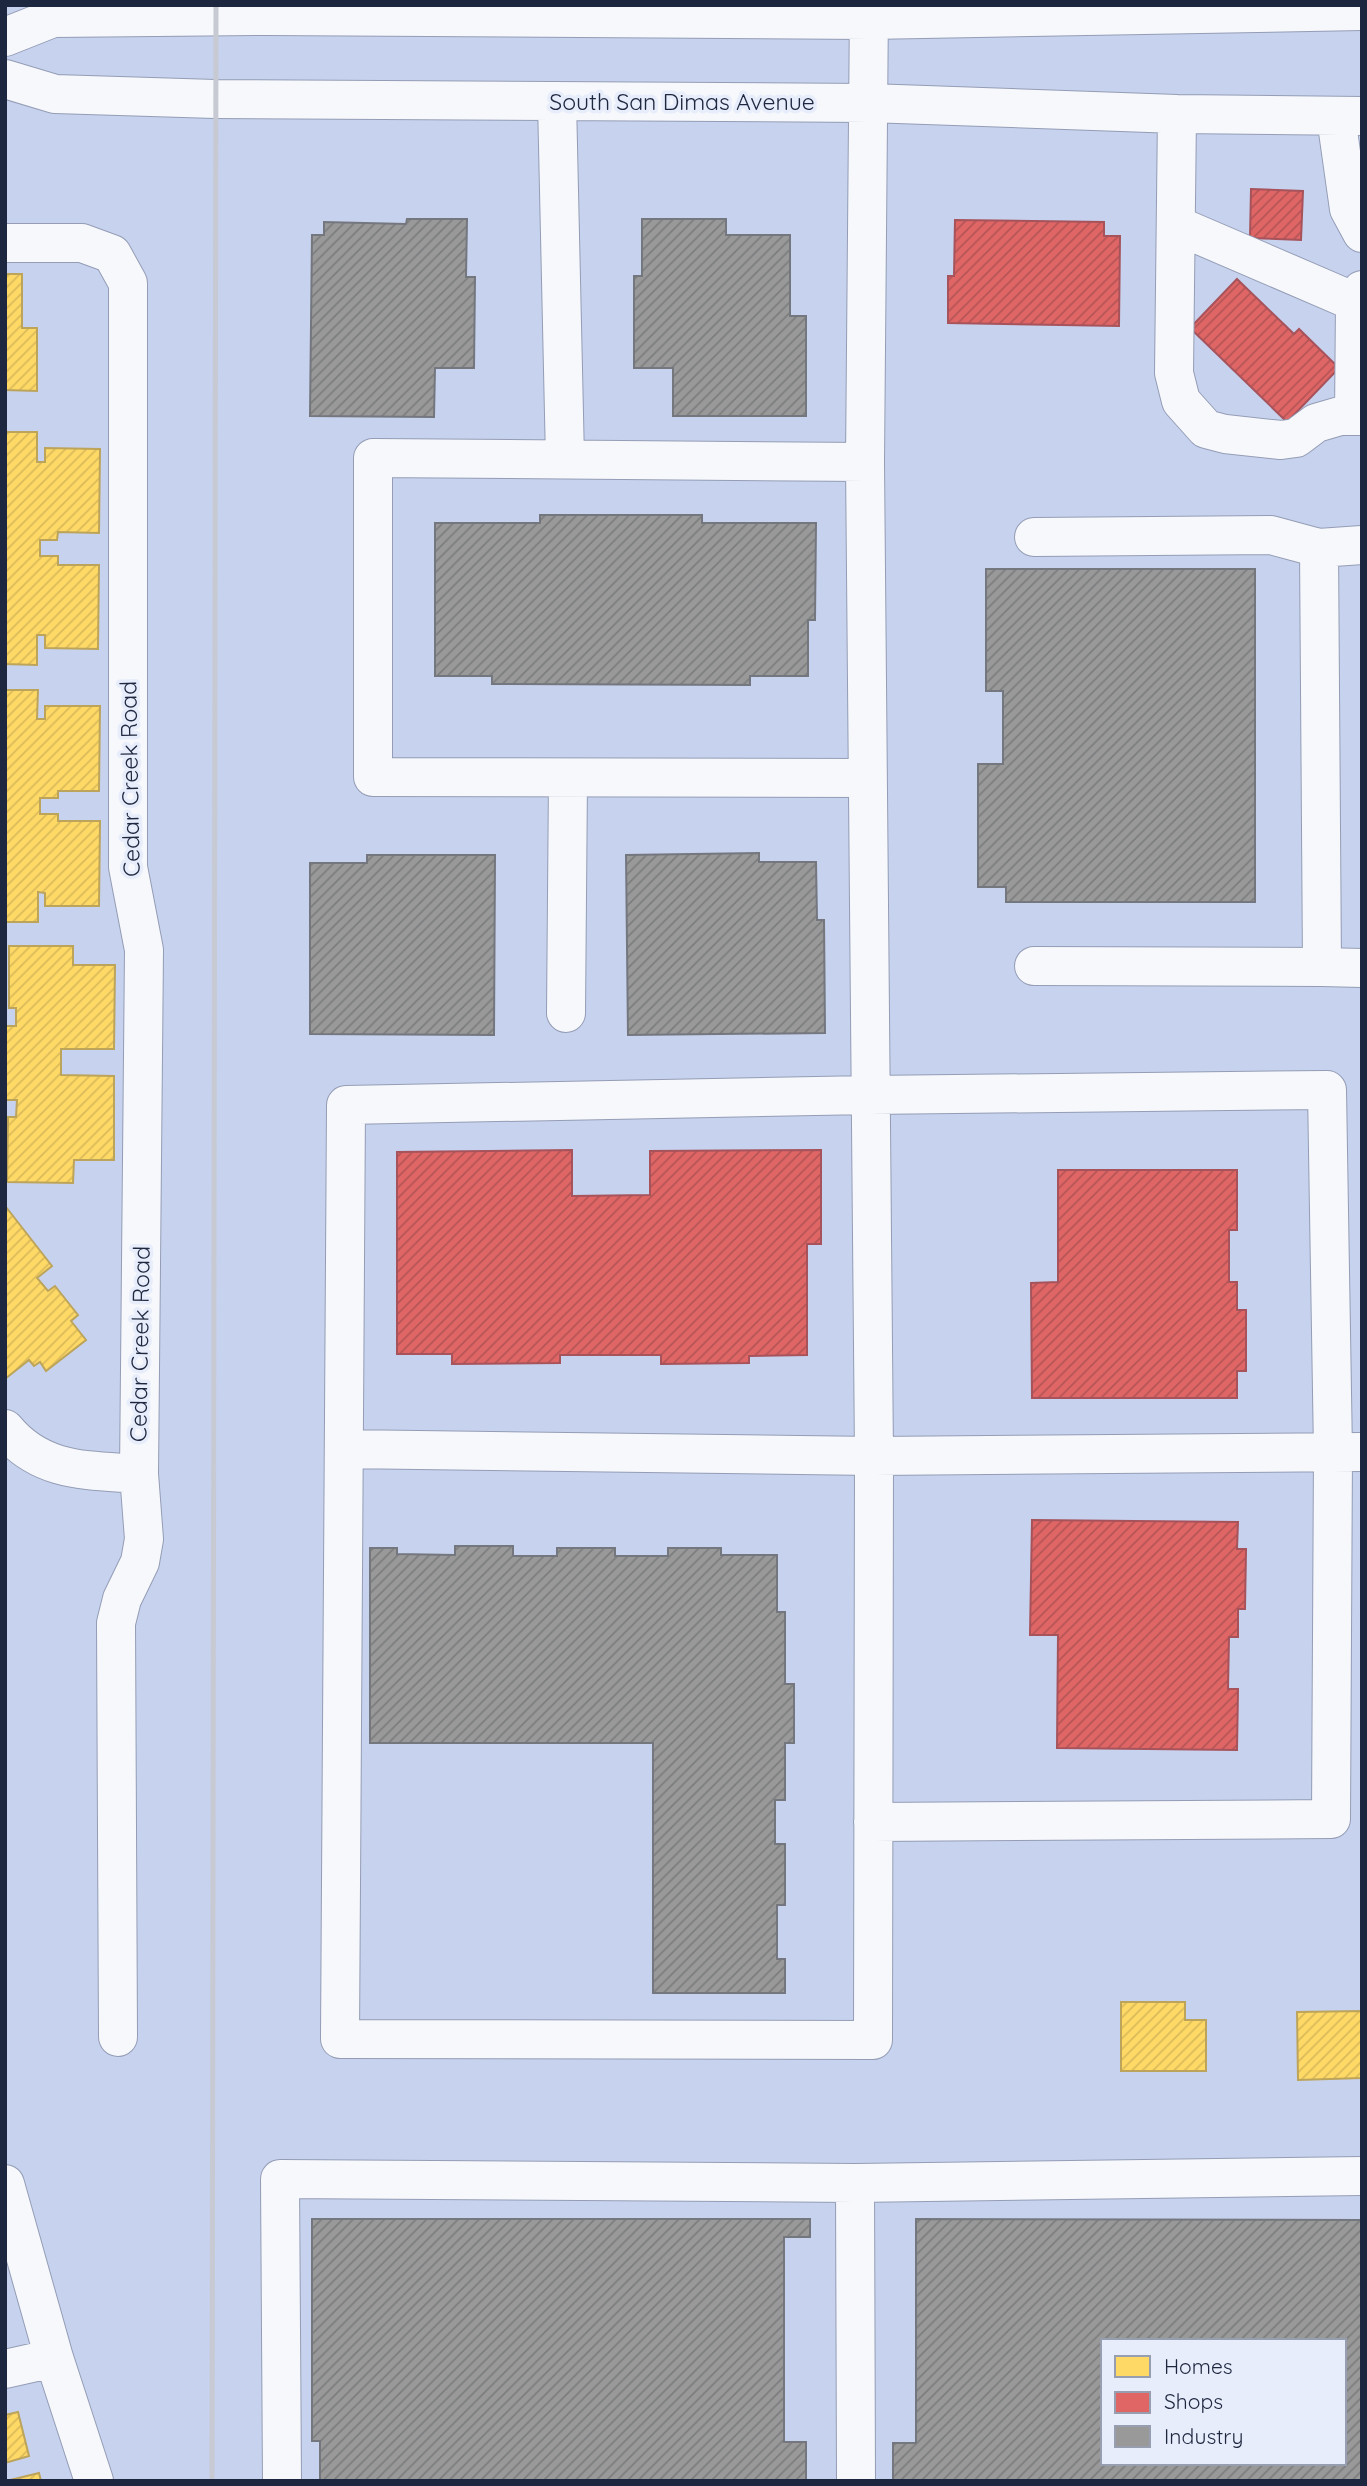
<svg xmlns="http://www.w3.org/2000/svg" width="1367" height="2486" viewBox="0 0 1367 2486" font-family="Quicksand,sans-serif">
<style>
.homes{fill:url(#homes-hatch);stroke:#bca45b;stroke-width:2}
.shops{fill:url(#shops-hatch);stroke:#a6535b;stroke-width:2}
.industry{fill:url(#industry-hatch);stroke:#74777e;stroke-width:2;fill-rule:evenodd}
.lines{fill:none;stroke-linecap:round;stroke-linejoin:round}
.minor-casing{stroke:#949db5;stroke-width:40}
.minor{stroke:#f7f8fc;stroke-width:38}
.rail{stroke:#c7cad3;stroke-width:5}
.labels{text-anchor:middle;stroke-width:7;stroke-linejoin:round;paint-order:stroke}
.street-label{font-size:23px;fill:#1e2740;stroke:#e7edfa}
</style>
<defs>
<pattern id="homes-hatch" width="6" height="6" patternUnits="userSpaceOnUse" patternTransform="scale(1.75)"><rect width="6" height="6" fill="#ffd966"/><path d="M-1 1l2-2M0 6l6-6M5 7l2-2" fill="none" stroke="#daba5a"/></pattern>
<pattern id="shops-hatch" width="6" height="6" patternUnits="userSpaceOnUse" patternTransform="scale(1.75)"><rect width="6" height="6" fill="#e06666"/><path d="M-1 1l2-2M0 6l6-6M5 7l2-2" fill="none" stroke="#b55455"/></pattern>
<pattern id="industry-hatch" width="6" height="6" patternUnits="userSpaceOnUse" patternTransform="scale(1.75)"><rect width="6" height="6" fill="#999"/><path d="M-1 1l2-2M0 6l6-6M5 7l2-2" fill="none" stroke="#7c7d7e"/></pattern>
</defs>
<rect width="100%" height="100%" fill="#c7d2ee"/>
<path class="homes" d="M5 274H22V328H37V391L5 390Z
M5 432H37V462H45V448L100 449 99 533 58 532 57 540H40V556H58V565H99L98 649 45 648V635H37V665L5 664Z
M5 690H38L37 719H45V706H100L99 791H58V798H40V814H58V821H100L99 906H45V893L38 892V922H5Z
M9 946H73V965H115L114 1049H61V1075L114 1076V1160H74L73 1183 7 1182 8 1117H16L17 1100H5V1026H16V1008H9Z
M6 1207 52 1266 37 1278 48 1291 55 1286 78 1315 71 1321 86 1340 46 1371 40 1362 34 1366 29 1360 5 1379Z
M1121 2002H1185V2020H1206V2071H1121Z
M1362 2011V2078L1298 2080 1297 2012Z
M18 2412 29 2456 5 2463V2415Z
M39 2473 41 2481H6Z"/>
<path class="shops" d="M1251 189 1303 191 1301 240 1250 238Z
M955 220 1104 222V236H1120L1119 326 948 323V276H954Z
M1237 279 1294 334 1299 329 1339 368 1287 422 1190 328Z
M572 1150V1196L650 1195V1151L821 1150V1244H807V1355L749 1356V1363L661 1364V1355H560V1363L452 1364V1354H397V1152Z
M1058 1170H1237V1230H1229V1282H1237V1310H1246V1371H1237V1398H1032L1031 1283 1058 1282Z
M1032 1520 1238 1522 1237 1549H1246L1245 1609H1238V1637H1229L1228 1689H1238L1237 1750 1057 1748 1058 1635H1030Z"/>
<path class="industry" d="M407 219H467L466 277H475L474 368H435L434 417 310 416 312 235H324V222L406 224Z
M642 219H726V235H790V316H806V416H673V368H634V276H642Z
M540 515H702V523H816L815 620H808V676H750V685L492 684V676H435V523H540Z
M986 569H1255V902H1006V887H978V764H1003V691H986Z
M759 853V862H816L817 920H824L825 1033 628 1035 626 855Z
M367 855H495L494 1035 310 1034V863H367Z
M455 1546H513V1556H557V1548H615V1556H668V1548H721V1555H777V1612H785V1684H794V1743H785V1800H775V1844H785V1905H777V1959H785V1993H653V1743H370V1548H397V1554L455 1555Z
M312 2219H810V2237H784V2442H806V2481H320V2441H312Z
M916 2219 1362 2220V2481H893V2443H916ZM1103 2341H1344V2463H1103Z"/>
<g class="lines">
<defs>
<path id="minor" d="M869 5 865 462 874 1456 873 2040 340 2039 346 1105 869 1095 1327 1090 1333 1452 1331 1819 873 1822
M5 37 53 18 266 16 869 20 1362 11
M5 79 55 94 215 99 869 103 1177 114 1362 116
M557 101 565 459
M1177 114 1174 373 1181 401 1206 429 1225 434 1281 440 1296 438 1316 423 1340 416H1362
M1336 117 1349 209 1362 233
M1176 225 1355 302
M5 243H82L112 254 128 283V867L144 950 139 1474 144 1539 140 1562 122 1599 116 1623 118 2037
M1354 416 1355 302 1362 290
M865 462 373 458V777L867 778
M1034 537 1271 535 1319 548
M1362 545 1319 548 1322 967 1362 968
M1034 966 1322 967
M566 1013 568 778
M5 1429C41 1473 87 1470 139 1474
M344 1449 874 1456 1362 1452
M855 2183 856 2481
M5 2184 54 2358 94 2481
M5 2369 54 2358
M282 2481 280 2179 855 2183 1362 2176"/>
</defs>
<use href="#minor" class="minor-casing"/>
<use href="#minor" class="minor"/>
<path class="rail" d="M212 2481 216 5"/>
</g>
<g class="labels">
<g class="street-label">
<text x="682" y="110">South San Dimas Avenue</text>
<text transform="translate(130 779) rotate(-91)" y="8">Cedar Creek Road</text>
<text transform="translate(140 1344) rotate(-89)" y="8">Cedar Creek Road</text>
</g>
</g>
<rect width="1367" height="2486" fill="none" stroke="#1e2740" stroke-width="14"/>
<rect x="1101" y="2339" width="245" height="126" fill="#e7edfa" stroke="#979eb0" stroke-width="2"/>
<rect x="1115" y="2356" width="35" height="21" fill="#ffd966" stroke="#979eb0" stroke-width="2"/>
<text x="1164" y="2374" font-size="21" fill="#1e2740">Homes</text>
<rect x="1115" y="2392" width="35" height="21" fill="#e06666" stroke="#979eb0" stroke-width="2"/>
<text x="1164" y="2409" font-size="21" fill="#1e2740">Shops</text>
<rect x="1115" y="2426" width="35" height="21" fill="#999999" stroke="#979eb0" stroke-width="2"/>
<text x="1164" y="2444" font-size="21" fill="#1e2740">Industry</text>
</svg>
